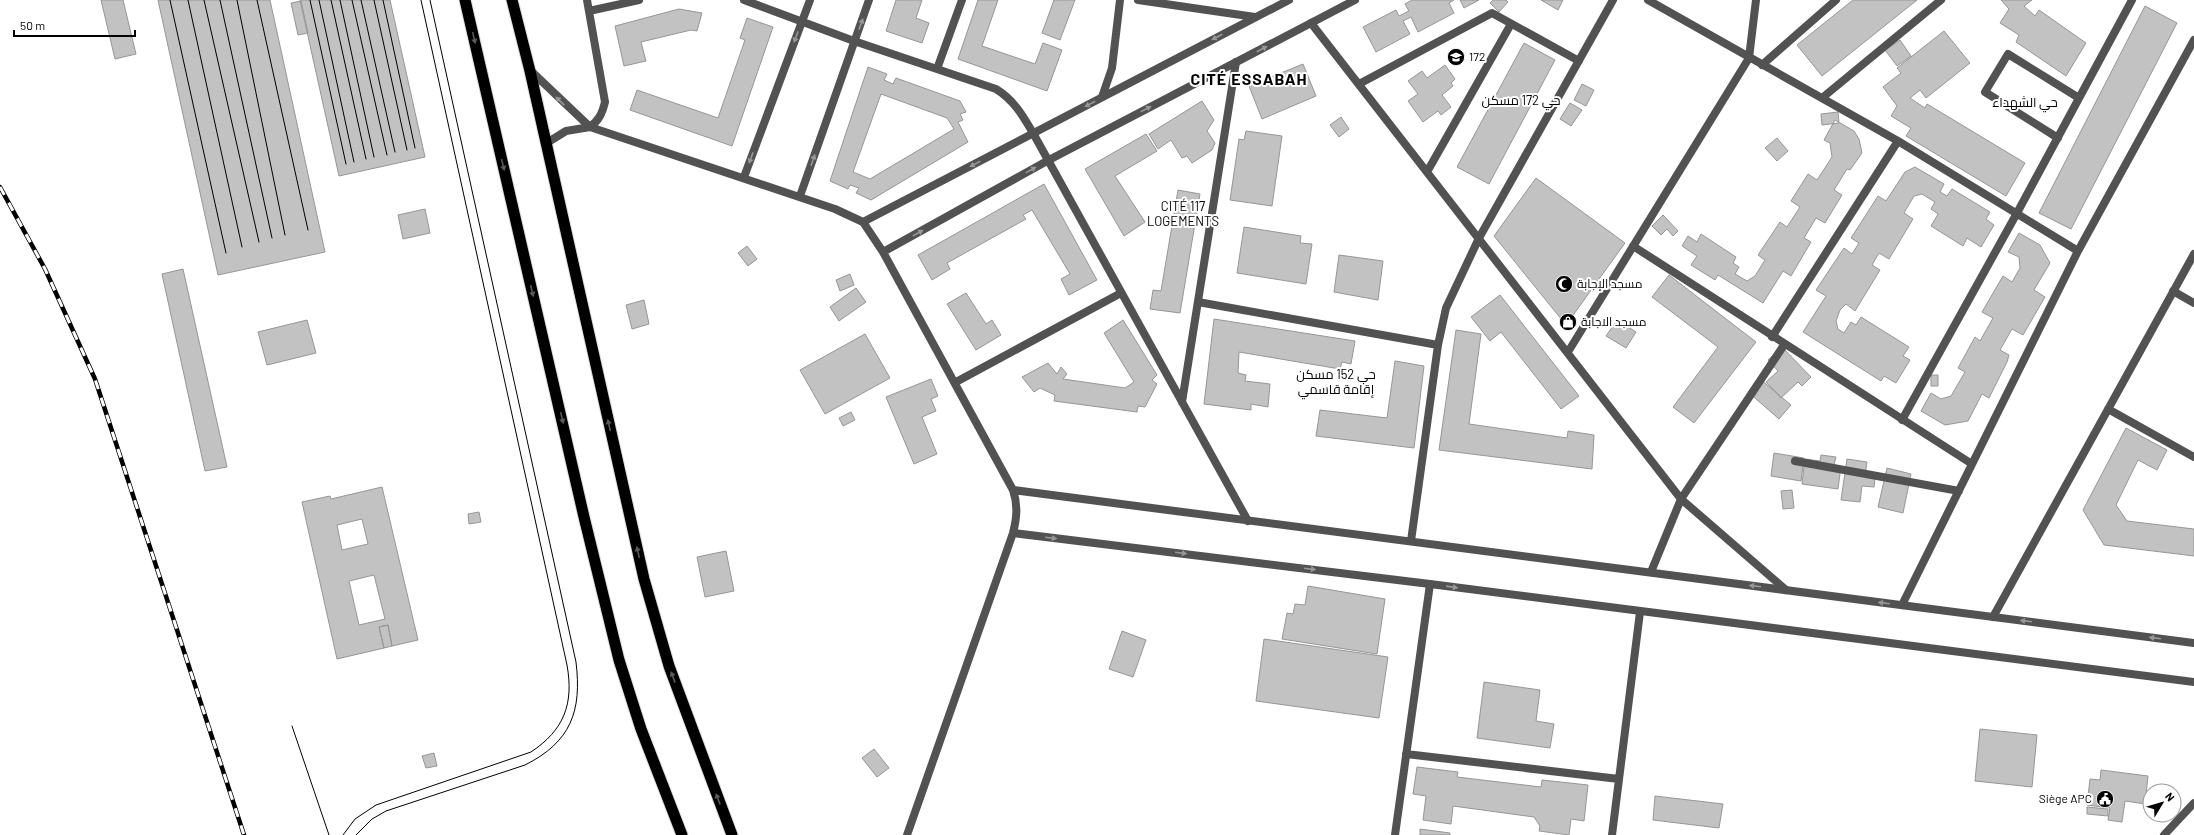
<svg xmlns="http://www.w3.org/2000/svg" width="2194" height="835" viewBox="0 0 2194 835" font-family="Barlow,Cairo,sans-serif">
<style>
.building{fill:#c2c2c2;stroke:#969696;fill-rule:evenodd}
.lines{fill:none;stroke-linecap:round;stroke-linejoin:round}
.trunk-casing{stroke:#dbdbdb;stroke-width:13}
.minor{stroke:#525252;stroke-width:8}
.tertiary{stroke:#525252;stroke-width:8}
.trunk{stroke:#000;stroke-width:11}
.tram{stroke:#000;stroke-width:1}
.rail-casing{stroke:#000;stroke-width:4.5}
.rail{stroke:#fff;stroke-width:3;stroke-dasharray:9;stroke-linecap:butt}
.oneway{fill:#979797}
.oneway2{fill:#595959}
.labels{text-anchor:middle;stroke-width:4;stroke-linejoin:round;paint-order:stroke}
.poi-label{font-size:12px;fill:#000;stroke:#fff;text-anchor:start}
.neighbourhood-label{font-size:13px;fill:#000;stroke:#fff}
.district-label{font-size:16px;font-weight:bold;letter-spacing:1px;fill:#000;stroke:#fff}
</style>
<rect width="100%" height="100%" fill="#fff"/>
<path class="building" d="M101 0H123L136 54 115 59Z
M158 0H270L325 252 218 275Z
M300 0H390L425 157 339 176Z
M896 0H922L916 18 929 23 922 43 886 31Z
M978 0H998L982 46 1035 64 1043 43 1062 50 1047 91 958 59Z
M1054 0H1075L1060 40 1042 33Z
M1412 0H1454L1449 3 1454 13 1418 32 1411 17 1403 21 1410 34 1376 52 1363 27 1396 10 1399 16 1409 11 1405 4Z
M1460 0H1479L1464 8Z
M1493 0H1506L1508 2 1499 12 1490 3Z
M1541 0H1563L1558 10Z
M1853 0H1917L1822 76 1797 45Z
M2001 0H2032L2024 6 2035 16 2039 10 2086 43 2066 76 2016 42 2019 35 2000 23 2009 9Z
M301 1 308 33 298 35 291 3Z
M2145 6 2177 23 2071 229 2039 213Z
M679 9 702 13 697 31 691 30 641 42 646 61 624 66 615 26Z
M747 18 773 27 732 146 630 110 637 90 718 118 745 40 740 38Z
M1944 31 1970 63 1926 98 1920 90 1910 98 1925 108 1927 104 2025 163 2006 196 1906 136 1911 128 1891 116 1897 106 1883 87 1901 73 1897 68Z
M1900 40 1911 56 1897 66 1885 50Z
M1524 43 1555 60 1489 184 1457 167Z
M1303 64 1316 96 1262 119 1249 86Z
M1445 65 1455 79 1451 83 1453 86 1442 95 1451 107 1441 115 1438 111 1423 122 1408 101 1418 94 1408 81 1422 71 1427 78Z
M868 67 887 74 884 80 893 84 896 78 960 101 966 112 960 114 963 120 958 122 968 142 871 200 856 193 859 188 850 185 848 189 830 181ZM881 94 947 118 954 129 870 179 853 172Z
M1582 84 1594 90 1586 106 1574 100Z
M1202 101 1214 120 1207 131 1215 143 1212 150 1192 163 1187 156 1182 158 1171 140 1158 149 1149 134Z
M1570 103 1582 110 1571 126 1560 119Z
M1838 112 1839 123 1822 125 1821 114Z
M1341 117 1349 129 1339 137 1330 125Z
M1835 120 1854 131 1859 139 1862 153 1850 170 1847 169 1834 190 1842 195 1825 223 1816 218 1804 238 1811 242 1791 276 1783 271 1763 303 1718 275 1715 280 1691 265 1697 256 1682 246 1688 236 1697 242 1701 234 1736 257 1733 263 1739 267 1735 274 1747 281 1755 276 1765 260 1758 255 1780 222 1787 227 1800 207 1791 201 1808 174 1817 180 1832 157 1830 143 1824 140Z
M1246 131 1282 136 1272 206 1230 200 1239 139 1244 140Z
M1146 134 1157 151 1115 176 1145 222 1124 236 1085 169Z
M1777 138 1788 151 1777 161 1765 148Z
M1915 167 1944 184 1940 192 1947 196 1952 189 1990 212 1986 219 1994 225 1981 247 1967 238 1963 246 1931 226 1938 214 1931 209 1935 202 1922 194 1914 196 1904 213 1913 219 1889 259 1879 253 1872 265 1880 270 1855 311 1846 304 1840 310 1836 321 1838 329 1844 333 1851 322 1856 325 1861 317 1909 347 1903 356 1910 360 1896 383 1884 376 1881 381 1803 332 1826 296 1816 290 1844 248 1852 254 1859 243 1851 238 1878 196 1886 201 1905 172Z
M1536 178 1625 243 1566 325 1494 236Z
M1044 184 1097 280 1069 295 1061 279 1070 274 1032 210 1023 215 1026 219 947 263 950 269 932 280 918 255Z
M1178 190 1200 194 1180 313 1150 309 1153 290 1161 291Z
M425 209 430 233 403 239 398 215Z
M1663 215 1678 231 1673 236 1667 229 1661 235 1652 226Z
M1244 227 1301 236 1300 243 1312 244 1306 284 1237 273Z
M2019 233 2040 245 2050 263 2034 290 2045 297 2023 335 2012 329 2000 350 2009 355 2007 362 1989 398 1982 394 1968 421 1945 425 1921 411 1931 393 1941 399 1951 396 1965 372 1958 368 1975 337 1980 341 1993 318 1982 312 2003 276 2012 282 2020 268 2019 257 2008 252Z
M747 246 757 259 748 266 738 253Z
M1339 255 1383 261 1378 300 1334 292Z
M183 269 227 467 205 471 162 274Z
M850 274 854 285 840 291 836 280Z
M1669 275 1756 342 1694 423 1673 407 1718 347 1652 297Z
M856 288 866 302 839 321 830 307Z
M966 293 986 324 992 320 1001 335 976 350 947 304Z
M1500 295 1579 396 1561 409 1501 332 1490 341 1471 317Z
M644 300 649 324 632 329 626 305Z
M1214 319 1355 341 1351 364 1342 362 1340 369 1239 352 1238 373 1246 375 1245 381 1270 384 1268 407 1251 404V410L1204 404Z
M307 320 316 353 267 365 258 332Z
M1123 320 1157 375 1152 380 1157 384 1145 407 1138 406 1137 412 1054 401 1055 395 1040 388 1034 392 1022 377 1048 363 1057 374 1061 367 1067 374 1063 379 1125 388 1134 382 1104 333Z
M1617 320 1636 332 1626 348 1606 336Z
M1456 330 1481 334 1469 424 1567 438 1568 431 1594 435 1592 469 1439 450Z
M865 334 890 378 825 414 800 370Z
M1782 347 1811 377 1802 386 1798 382 1781 398 1766 382 1778 371 1768 360Z
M1395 361 1424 366 1414 448 1316 436 1320 410 1387 418Z
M1931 375H1938V386H1931Z
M931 379 938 396 931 399 936 411 922 417 937 454 914 464 886 397Z
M1760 379 1791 405 1779 419 1748 392Z
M851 412 855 420 843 426 839 418Z
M2126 428 2167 450 2157 470 2138 460 2116 505 2127 521 2194 529V556L2104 545 2083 510Z
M1774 453 1804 458 1801 481 1771 476Z
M1821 455 1836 457 1834 465 1841 466 1838 489 1802 484 1805 459 1820 461Z
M1847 459 1867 462 1865 476 1875 478 1874 487 1862 486 1860 502 1841 500Z
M1887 468 1911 474 1903 513 1878 507Z
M382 487 418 640 392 646 388 625 379 627 384 648 337 659 302 502 330 496 331 499ZM362 519 368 544 342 550 337 525ZM374 575 385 619 359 625 349 581Z
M1792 490 1794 508 1783 509 1781 491Z
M479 512 481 522 469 524 468 514Z
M726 551 734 591 705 597 697 557Z
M1308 586 1385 599 1377 654 1282 639 1287 613 1293 614 1295 604 1305 605Z
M388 625 392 646 384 648 379 627Z
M1122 631 1146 640 1133 677 1109 669Z
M1264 639 1388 657 1379 718 1256 701Z
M1484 682 1540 690 1536 721 1554 724 1550 748 1477 738Z
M1980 729 2037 735 2032 787 1975 781Z
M874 749 889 768 877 777 862 758Z
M434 753 437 766 426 768 422 756Z
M1417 767 1458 772 1457 777 1541 787 1542 780 1588 785 1584 821 1571 819 1569 835 1539 831 1540 826 1534 817 1453 806 1451 824 1423 820 1426 796 1413 794Z
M2101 770 2148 776 2145 804 2125 801 2122 822 2108 820 2110 808 2087 805 2090 779 2100 780Z
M1655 796 1723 804 1719 828 1653 820Z
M2087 807 2108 809V816L2087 814Z
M1420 829 1450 833V835H1420Z"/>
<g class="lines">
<defs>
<path id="trunk" d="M465 0 584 517 619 660 641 729 682 835
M512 0 530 71 644 579 669 666 732 835"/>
</defs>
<use href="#trunk" class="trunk-casing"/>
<path class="minor" d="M587 0 605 102C602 114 599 120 590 127
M744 0 854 41 996 89C1014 100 1023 116 1033 133L1248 521
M1138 0 1255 17
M1648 0 1898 141 2078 251
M589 11 639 0
M1311 23 1681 499 1786 590
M1762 65 1836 0
M937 69 962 0
M1359 84 1492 13 1579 61
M1102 97 1112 68 1120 0
M1822 98 1941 0
M2058 138 1985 92 2008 54 2079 98
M1427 172 1511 24
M1633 246 1972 464
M2173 291 2194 303
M1198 302 1438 345
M1772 337 1898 141
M1568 352 1749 58 1756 0
M956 382 1121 293
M1182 402 1236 62
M2108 409 2194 457
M1902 420 2017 213 2132 0
M1795 461 1959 491
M1411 541 1438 345 1446 308 1479 238 1613 0
M1651 572 1681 499 1784 345
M1902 605 2078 251 2194 40
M1993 617 2194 254
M1406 754 1619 779
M1395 835 1430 584
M1612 835 1640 612
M2164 835 2194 803"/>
<path class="tertiary" d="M531 71 590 127
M545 144 566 131 590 127 835 209 863 222 883 252 1013 490C1018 505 1017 517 1013 533L907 835
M744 177 810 0
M800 196 869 0
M863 222 1289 0
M883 252 1047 161 1355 0
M1013 490 2194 643
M1013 533 1430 584 2194 682"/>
<use href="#trunk" class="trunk"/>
<path class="tram" d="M170 0 226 253
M188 0 242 247
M204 0 259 242
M220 0 272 238
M237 0 285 235
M257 0 308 230
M310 0 346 164
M319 0 354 162
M331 0 366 159
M340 0 374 157
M352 0 387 155
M361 0 395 152
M374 0 407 150
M383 0 415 148
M292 726 329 835
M343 835 355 819 376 805 531 752C564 730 574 704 567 665L421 0
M356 835 372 819 386 811 525 765C571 742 582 711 576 662L430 0"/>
<defs>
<path id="rail" d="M0 187 45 269 95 379 244 835"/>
</defs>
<use href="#rail" class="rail-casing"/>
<use href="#rail" class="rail"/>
</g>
<defs><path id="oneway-solid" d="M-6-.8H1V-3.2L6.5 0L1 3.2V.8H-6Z"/></defs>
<g class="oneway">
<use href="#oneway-solid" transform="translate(861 24) rotate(-70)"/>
<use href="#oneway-solid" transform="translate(796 37) rotate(110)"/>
<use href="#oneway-solid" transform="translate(1217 37) rotate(152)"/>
<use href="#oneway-solid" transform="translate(1262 49) rotate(-28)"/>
<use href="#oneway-solid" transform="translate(560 101) rotate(-136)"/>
<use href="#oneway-solid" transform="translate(1090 104) rotate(152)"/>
<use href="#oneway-solid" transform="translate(1146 109) rotate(-28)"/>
<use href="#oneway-solid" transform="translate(751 158) rotate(110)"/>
<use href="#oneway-solid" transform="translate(813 160) rotate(-71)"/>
<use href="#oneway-solid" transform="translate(975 164) rotate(152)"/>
<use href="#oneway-solid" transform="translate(1031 170) rotate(-29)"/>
<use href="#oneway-solid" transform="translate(918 233) rotate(-29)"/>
<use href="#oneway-solid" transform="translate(1051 538) rotate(7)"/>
<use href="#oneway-solid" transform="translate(1181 553) rotate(7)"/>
<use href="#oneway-solid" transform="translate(1310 569) rotate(7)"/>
<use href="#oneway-solid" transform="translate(1755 586) rotate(-173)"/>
<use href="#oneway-solid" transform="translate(1452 587) rotate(8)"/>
<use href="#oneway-solid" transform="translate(1884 603) rotate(-173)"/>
<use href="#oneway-solid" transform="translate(2026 621) rotate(-173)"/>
<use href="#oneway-solid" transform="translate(2155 638) rotate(-173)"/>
</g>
<g class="oneway2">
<use href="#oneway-solid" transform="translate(474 38) rotate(77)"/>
<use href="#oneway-solid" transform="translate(503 165) rotate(77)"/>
<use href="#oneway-solid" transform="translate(532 291) rotate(77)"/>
<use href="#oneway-solid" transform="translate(562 418) rotate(77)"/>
<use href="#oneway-solid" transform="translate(609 425) rotate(-103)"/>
<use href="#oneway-solid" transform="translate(638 552) rotate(-103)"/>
<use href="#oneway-solid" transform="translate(673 677) rotate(-110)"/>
<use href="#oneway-solid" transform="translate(718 799) rotate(-111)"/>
</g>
<defs>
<symbol id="university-disc" viewBox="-11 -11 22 22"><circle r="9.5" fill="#000" stroke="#fff"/><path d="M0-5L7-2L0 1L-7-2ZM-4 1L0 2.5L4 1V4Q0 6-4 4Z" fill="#fff"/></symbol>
<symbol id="mosque-disc" viewBox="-11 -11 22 22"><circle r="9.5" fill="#000" stroke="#fff"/><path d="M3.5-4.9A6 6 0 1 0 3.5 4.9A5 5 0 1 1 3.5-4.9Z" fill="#fff"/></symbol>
<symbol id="shop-disc" viewBox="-11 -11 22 22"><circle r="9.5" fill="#000" stroke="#fff"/><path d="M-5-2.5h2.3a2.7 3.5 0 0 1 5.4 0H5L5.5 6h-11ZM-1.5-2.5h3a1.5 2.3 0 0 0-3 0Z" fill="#fff"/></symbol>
<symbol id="civic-disc" viewBox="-11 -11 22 22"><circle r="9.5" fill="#000" stroke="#fff"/><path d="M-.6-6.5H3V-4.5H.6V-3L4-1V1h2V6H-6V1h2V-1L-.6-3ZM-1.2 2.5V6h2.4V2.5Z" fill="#fff"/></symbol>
</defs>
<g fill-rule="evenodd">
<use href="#university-disc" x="1446" y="47" width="20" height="20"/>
<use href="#mosque-disc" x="1554" y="274" width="20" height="20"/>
<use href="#shop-disc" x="1558" y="312" width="20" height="20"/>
<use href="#civic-disc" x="2095" y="789" width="20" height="20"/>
</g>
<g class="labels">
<g class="poi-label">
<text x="1469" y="61">172</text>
<text x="1577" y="288">مسجد الإجابة</text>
<text x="1581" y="326">مسجد الاجابة</text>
<text x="2092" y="803" text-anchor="end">Siège APC</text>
</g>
<g class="neighbourhood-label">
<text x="1521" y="105">حي 172 مسكن</text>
<text x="2025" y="107">حي الشهداء</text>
<text x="1183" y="211">CITÉ 117<tspan x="1183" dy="15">LOGEMENTS</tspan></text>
<text x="1336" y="379">حي 152 مسكن<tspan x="1336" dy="15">إقامة قاسمي</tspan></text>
</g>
<g class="district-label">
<text x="1249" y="85">CITÉ ESSABAH</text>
</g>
</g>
<g transform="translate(2162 803) rotate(52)"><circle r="19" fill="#ffffff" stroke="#999999"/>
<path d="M0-3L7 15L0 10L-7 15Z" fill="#000000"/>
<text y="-6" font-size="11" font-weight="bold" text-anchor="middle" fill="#000000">N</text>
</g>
<path d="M14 30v6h121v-6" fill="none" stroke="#000000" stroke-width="2"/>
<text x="20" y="30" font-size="12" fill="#000000" stroke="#ffffff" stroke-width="3" paint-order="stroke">50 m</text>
</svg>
